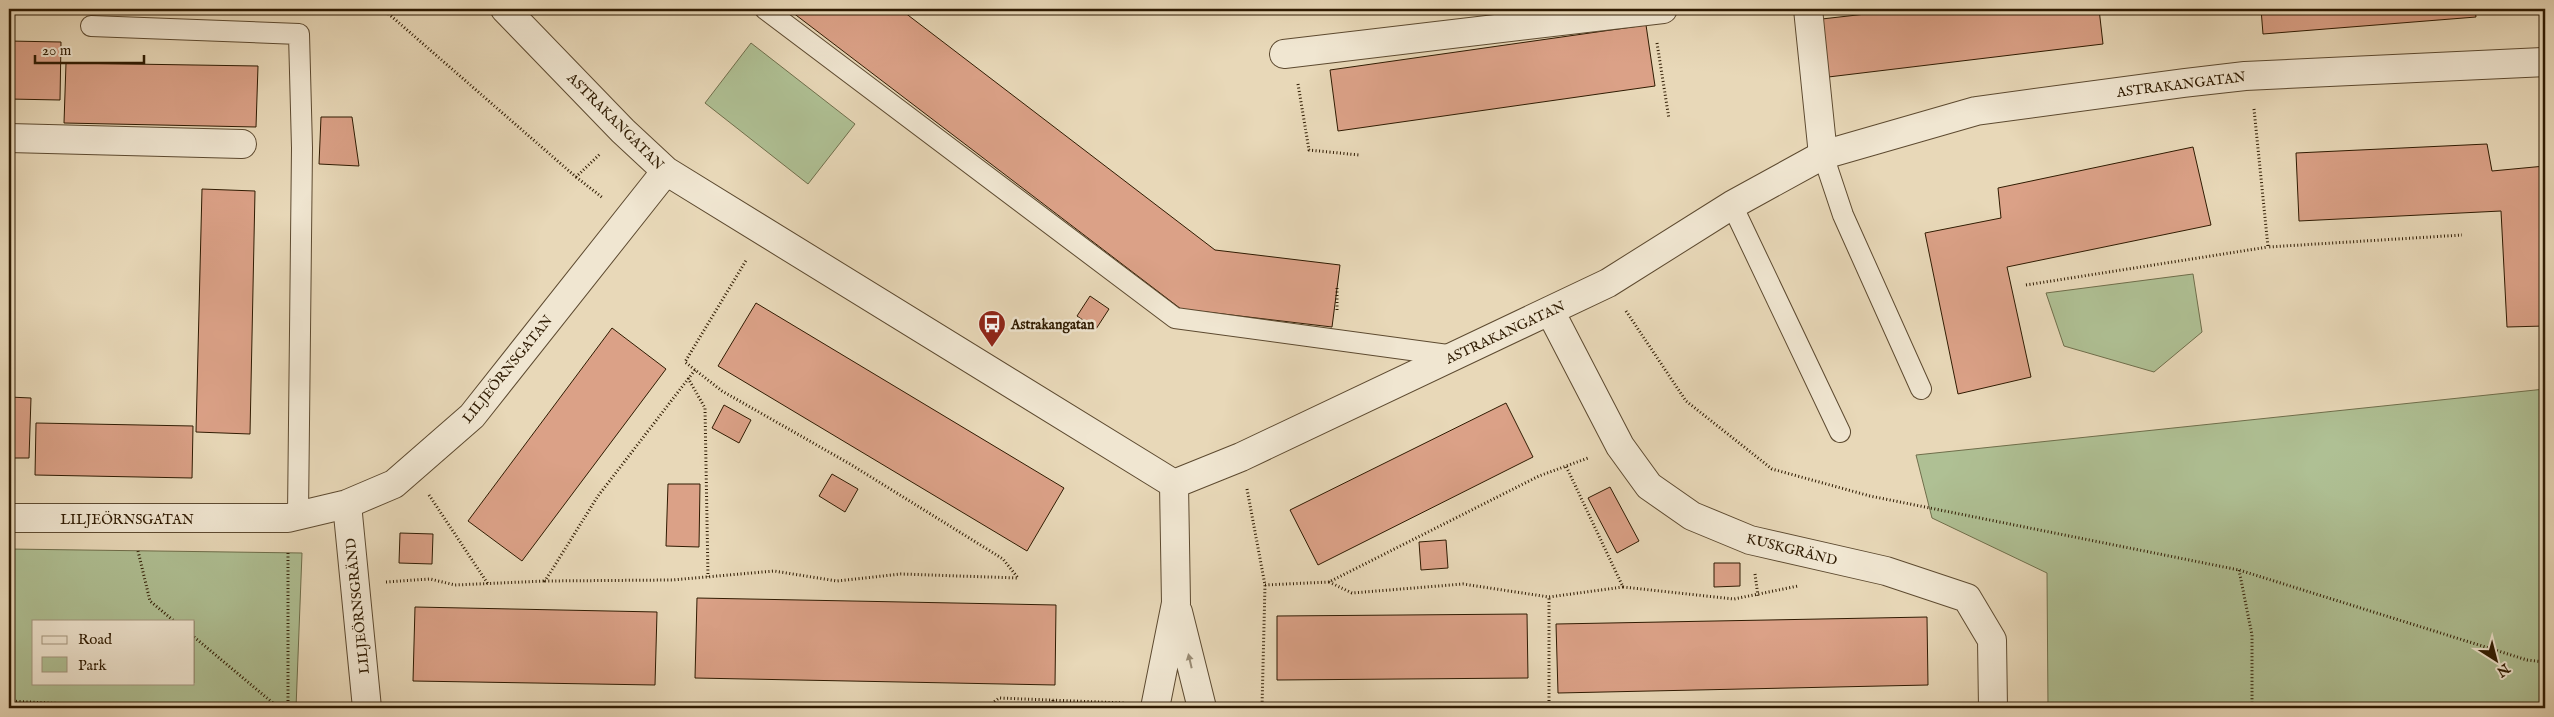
<svg xmlns="http://www.w3.org/2000/svg" width="2554" height="717" viewBox="0 0 2554 717" font-family="'IM FELL English',serif">
<style>
.green{fill:#afc094;stroke:#6f6e4b;fill-rule:evenodd}
.building{fill:#dba187;stroke:#2f1b02}
.lines{fill:none;stroke-linecap:round;stroke-linejoin:round}
.service-casing{stroke:#5d4a30;stroke-width:22}
.minor-casing{stroke:#5d4a30;stroke-width:30}
.path{stroke:#2f1b02;stroke-width:3;stroke-dasharray:1 2.5;stroke-linecap:butt}
.service{stroke:#f0e6d1;stroke-width:20}
.minor{stroke:#f0e6d1;stroke-width:28}
.oneway{fill:#998b74}
.labels{text-anchor:middle;stroke-width:5;stroke-linejoin:round;paint-order:stroke}
.street-label{font-size:14px;fill:#2f1b02;stroke:#f0e6d1}
.poi-label{font-size:14px;font-weight:bold;fill:#2f1b02;stroke:#f0e6d1;text-anchor:start}
</style>
<rect width="100%" height="100%" fill="#e8d8b8"/>
<filter id="stains"><feTurbulence type="fractalNoise" baseFrequency=".004" numOctaves="4"/><feColorMatrix values="0 0 0 0 .2 0 0 0 0 .09 0 0 0 0 .02 0 0 0 .5 -.17"/></filter>
<radialGradient id="worn" r=".72"><stop offset=".6" stop-color="#630" stop-opacity="0"/><stop offset="1" stop-color="#630" stop-opacity=".3"/></radialGradient>
<path class="green" d="M751 43 855 124 808 184 705 103Z
M2193 274 2202 332 2154 372 2064 346 2046 293Z
M2545 389V704L2048 708 2047 573 1932 518 1916 455Z
M9 549 302 553 296 708H9ZM34 621H194V683H34Z"/>
<path class="building" d="M788 9H900L1215 250 1340 265 1332 327 1181 309Z
M1910 9H2099L2103 44 1820 78 1813 20Z
M2261 9H2475L2476 17 2263 34Z
M1646 25 1655 86 1338 131 1330 70Z
M9 41 61 42 60 100 9 99Z
M66 63 258 66 256 127 64 123Z
M321 117H352L359 166 319 164Z
M2487 144 2492 171 2545 166V326L2507 327 2501 211 2299 221 2296 153Z
M2193 147 2211 225 2007 267 2031 377 1958 394 1925 233 2001 218 1998 188Z
M202 189 255 191 250 434 196 432Z
M1090 296 1109 309 1096 329 1077 316Z
M756 303 1064 488 1027 551 718 366Z
M612 328 666 369 522 561 468 521Z
M9 397 31 398 29 458H9Z
M1506 403 1533 457 1318 565 1290 510Z
M724 405 751 420 739 443 712 428Z
M36 423 193 426 192 478 35 475Z
M832 474 858 489 845 512 819 496Z
M668 484H700L699 547 666 546Z
M1610 487 1639 541 1617 553 1588 498Z
M400 533 433 534 432 564 399 563Z
M1446 540 1448 568 1421 570 1419 542Z
M1714 563H1740V586L1714 587Z
M697 598 1056 605 1055 685 695 678Z
M415 607 657 612 655 685 413 681Z
M1527 614 1528 678 1277 680V616Z
M1927 617 1928 685 1558 693 1556 624Z"/>
<g class="lines">
<defs>
<path id="service" d="M765 9 1175 318 1455 356
M91 26 299 34 302 148 298 515
M1823 155 1843 215 1921 389
M1732 205 1840 432"/>
<path id="minor" d="M505 9 623 131 666 171 1174 484
M1808 9 1823 155
M1284 54 1663 9
M9 138 242 144
M1550 311 1620 446 1649 486 1692 516 1750 540 1886 571 1967 598 1992 640 1993 708
M1174 484 1241 457 1608 283 1732 205 1823 155 1976 111 2184 83 2245 76 2545 62
M347 504 367 708
M9 518H288L347 504 394 484 472 416 666 171
M1178 612 1202 708
M1155 708 1176 603 1174 484"/>
</defs>
<use href="#service" class="service-casing"/>
<use href="#minor" class="minor-casing"/>
<path class="path" d="M383 9 576 177 600 154
M1657 43 1669 119
M1298 84 1309 150 1359 155
M2254 109 2268 247 2462 235
M576 177 603 198
M2026 285 2268 247
M1337 288V312
M1626 311 1686 401 1772 469 1870 496 2239 570 2527 660 2545 662
M695 370 598 496 545 581 672 580 774 571 837 581 901 574 1018 578 1003 559 850 464 722 391 685 362 747 259
M688 378 705 408 708 577
M1247 489 1265 585 1262 707
M429 495 488 584
M138 551 150 601 174 621
M2239 570 2252 635V708
M1755 574 1758 596
M386 582 430 579 455 585 545 581
M1329 582 1352 593 1463 584 1549 597 1623 587 1566 466
M1265 585 1329 582 1539 476 1588 458
M1623 587 1734 599 1798 586
M194 637 279 708
M9 701 146 708
M1235 706 1277 708
M288 708V551
M986 708 999 698 1124 703
M1052 708 1053 700
M1549 708V597"/>
<use href="#service" class="service"/>
<use href="#minor" class="minor"/>
</g>
<defs><path id="oneway-solid" d="M-6-.8H1V-3.2L6.5 0L1 3.2V.8H-6Z" transform="scale(1.25)"/></defs>
<use class="oneway" href="#oneway-solid" transform="translate(1190 661) rotate(-103)"/>
<defs>
<symbol id="bus-pin" viewBox="-11 -11 22 30"><path d="M0 17L-7.5 6A9.5 9.5 0 1 1 7.5 6Z" fill="#8f2418" stroke="#f0e6d1"/><path d="M-5-6H5V4H4V6H2V4H-2V6H-4V4H-5ZM-3.5-4V0h7V-4ZM-3.5 1.2v1.5H-2V1.2ZM2 1.2v1.5H3.5V1.2Z" fill="#fff"/></symbol>
</defs>
<g fill-rule="evenodd">
<use href="#bus-pin" x="976" y="308" width="32" height="43"/>
</g>
<g class="labels">
<g class="street-label">
<text transform="translate(2181 84) rotate(-7)" y="5">ASTRAKANGATAN</text>
<text transform="translate(616 121) rotate(45)" y="5">ASTRAKANGATAN</text>
<text transform="translate(1505 332) rotate(-25)" y="5">ASTRAKANGATAN</text>
<text transform="translate(507 369) rotate(-51)" y="5">LILJEÖRNSGATAN</text>
<text x="127" y="524">LILJEÖRNSGATAN</text>
<text transform="translate(1792 549) rotate(14)" y="5">KUSKGRÄND</text>
<text transform="translate(357 606) rotate(-96)" y="5">LILJEÖRNSGRÄND</text>
</g>
<g class="poi-label">
<text x="1011" y="329">Astrakangatan</text>
</g>
</g>
<rect width="2554" height="717" fill="none" stroke="#e8d8b8" stroke-width="30"/>
<rect x="10" y="10" width="2534" height="697" fill="none" stroke="#2f1b02" stroke-width="2.5"/>
<rect x="15" y="15" width="2524" height="687" fill="none" stroke="#2f1b02"/>
<rect x="32" y="620" width="162" height="65" fill="#f0e6d1" stroke="#a3957e"/>
<rect x="42" y="636" width="25" height="8" fill="#f0e6d1" stroke="#a3957e"/>
<text x="78" y="644" font-size="15" fill="#2f1b02">Road</text>
<rect x="42" y="657" width="25" height="15" fill="#afc094" stroke="#a3957e"/>
<text x="78" y="670" font-size="15" fill="#2f1b02">Park</text>
<g transform="translate(2496 660) rotate(144)" stroke="#f0e6d1" stroke-width="4" paint-order="stroke">
<path d="M0-4L9 19L0 12L-9 19Z" fill="#2f1b02"/>
<text y="-8" font-size="14" font-weight="bold" text-anchor="middle" fill="#2f1b02">N</text>
</g>
<path d="M35 55v8h109v-8" fill="none" stroke="#2f1b02" stroke-width="2.5"/>
<text x="42" y="55" font-size="15" fill="#2f1b02" stroke="#f0e6d1" stroke-width="4" paint-order="stroke">20 m</text>
<rect width="100%" height="100%" filter="url(#stains)"/>
<rect width="100%" height="100%" fill="url(#worn)"/>
</svg>
